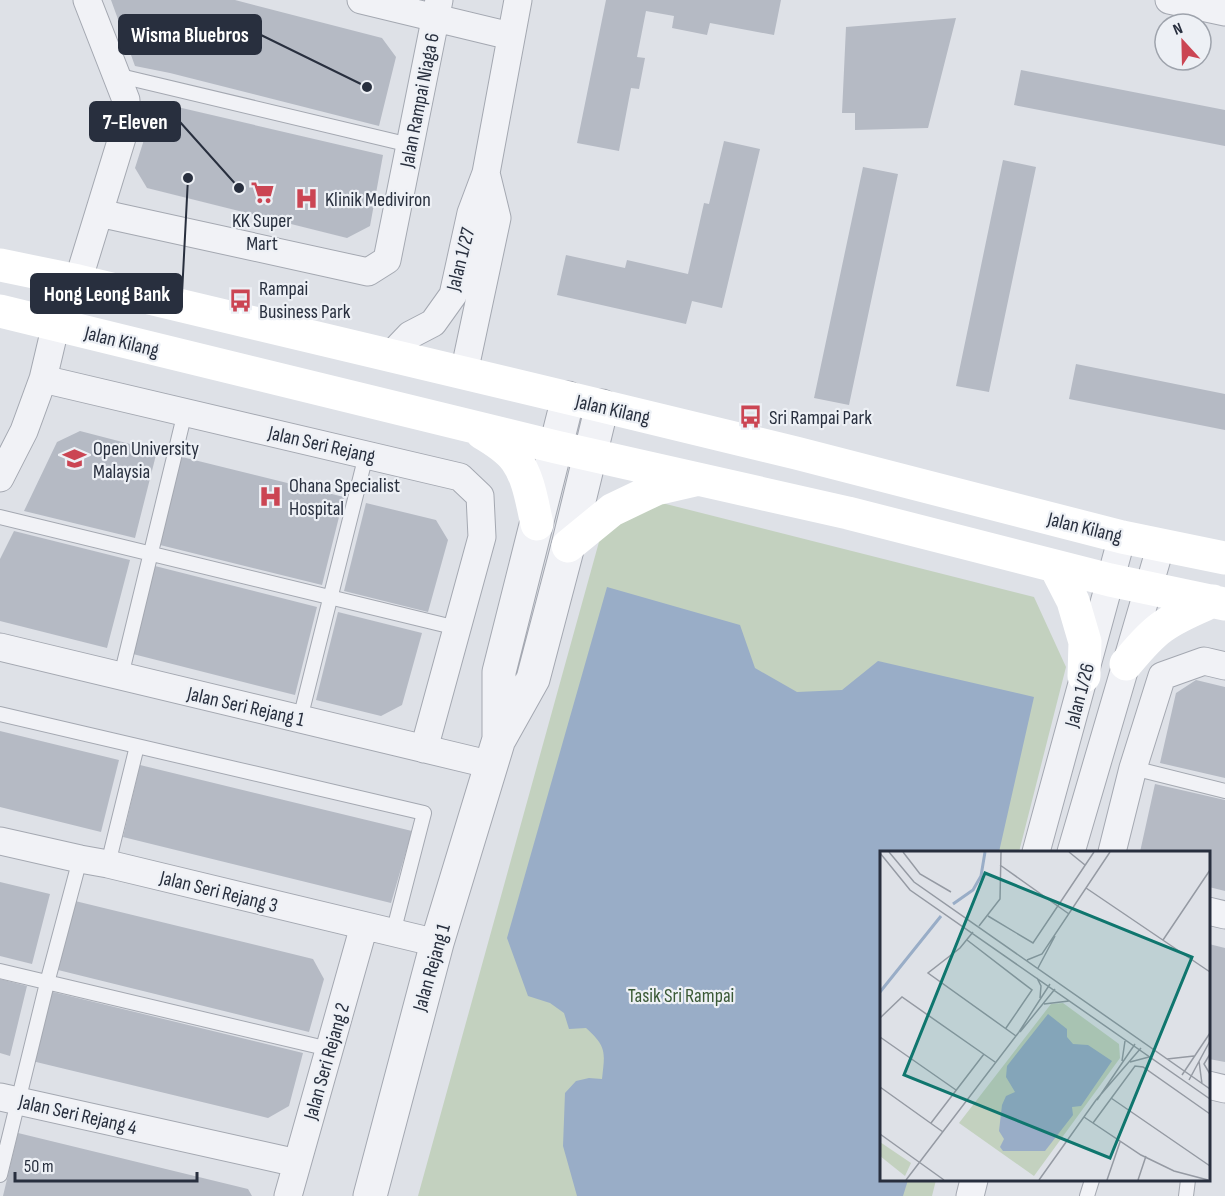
<svg xmlns="http://www.w3.org/2000/svg" width="1225" height="1196" viewBox="0 0 1225 1196" font-family="'Sofia Sans Condensed',sans-serif">
<style>
.green{fill:#c3d1bf}
.water{fill:#99adc7}
.building{fill:#b5bac4}
.lines{fill:none;stroke-linecap:round;stroke-linejoin:round}
.service-casing{stroke:#a4a8b1;stroke-width:16}
.minor-casing{stroke:#a4a8b1;stroke-width:29}
.tertiary-casing{stroke:#a4a8b1;stroke-width:35}
.service{stroke:#f1f2f6;stroke-width:14}
.minor{stroke:#f1f2f6;stroke-width:27}
.tertiary{stroke:#f1f2f6;stroke-width:33}
.secondary{stroke:#fff;stroke-width:33}
.labels{text-anchor:middle;stroke-width:4.5;stroke-linejoin:round;paint-order:stroke}
.street-label{font-size:20px;fill:#282f3e;stroke:#edf0f5}
.poi-label{font-size:20px;fill:#282f3e;stroke:#edf0f5;text-anchor:start}
.park-label{font-size:20px;fill:#3a5935;stroke:#edf0f5}
.inset-river{fill:none;stroke:#99adc7;stroke-width:3}
.inset-road{fill:none;stroke:#959aa3;stroke-width:1.5}
.view{fill:#0f766e;fill-opacity:0.15;stroke:#0f766e;stroke-width:3}
.inset-edge{fill:none;stroke:#282f3e;stroke-width:3}
.leader{fill:none;stroke:#282f3e;stroke-width:2}
.callout-dot{fill:#282f3e;stroke:#edf0f5;stroke-width:2}
.callout{fill:#282f3e;stroke:#282f3e;stroke-width:2}
.callout-label{font-size:21px;text-anchor:middle;font-weight:bold;fill:#fff}
</style>
<rect width="100%" height="100%" fill="#dee1e7"/>
<path class="green" d="M662 503 1034 597 1066 667 1019 852H882V1180H936L932 1196H418L602 531Z"/>
<path class="water" d="M607 587 740 625 755 668 797 692 842 690 878 661 1034 697 999 852H882V1180H908L903 1196H577L563 1146 565 1093 576 1081 589 1078 602 1079C605 1052 607 1047 586 1028L569 1029 564 1013 550 1003 528 996 507 938Z"/>
<path class="building" d="M111 0H235L382 38 396 57 379 126 170 73 135 66Z
M606 0H781L774 35 710 23 707 35 672 28 674 16 646 11 637 57 645 58 639 89 631 88 619 151 577 143Z
M956 18 928 128 855 130V113H842L846 27Z
M1021 70 1225 110V146L1014 105Z
M156 102 383 155 370 226 347 238 147 188 135 168Z
M724 141 760 149 722 308 692 301 686 324 557 295 566 255 625 268 627 260 688 274 704 203 709 204Z
M1003 160 1036 167 989 392 956 386Z
M863 167 898 174 849 405 814 398Z
M1076 364 1225 394V430L1069 399Z
M80 431 157 451 135 538 24 511 57 442Z
M178 456 344 497 322 585 156 544Z
M366 503 436 520 448 540 428 612 344 591Z
M14 531 130 560 107 648 0 621V559Z
M151 565 317 607 295 695 129 653Z
M338 612 422 633 402 705 381 716 316 700Z
M1196 680 1225 687V778L1160 763 1176 693Z
M0 731 119 760 101 832 0 807Z
M140 765 412 831 391 903 123 837Z
M1155 784 1225 800V891L1209 887V852H1140Z
M0 882 50 894 32 964 0 956Z
M71 900 313 959 324 979 309 1032 54 969Z
M1209 944 1225 948V1062L1209 1059Z
M0 979 27 986 10 1056 0 1053Z
M49 991 303 1053 289 1106 268 1118 32 1061Z
M18 1133 248 1189 252 1196H3Z"/>
<g class="lines">
<defs>
<path id="service" d="M116 75 410 145
M0 517 457 628
M121 676 185 412
M0 714 424 813 393 933
M300 719 366 455
M1133 768 1225 791
M108 864 137 746
M0 971 329 1049
M0 1175 47 983 80 859
M1087 1196 1092 1180
M1186 1196 1188 1180"/>
<path id="minor" d="M361 0 510 36
M1169 0 1225 12
M99 213 368 272 387 260 439 0
M78 281 126 125V100L87 0
M390 356 410 335 433 323 453 295 471 213 486 173 518 0
M464 373 497 218 486 173
M43 379 460 477 480 496 482 537 424 749
M0 478 24 431 43 379 56 324
M0 647 492 765
M0 841 80 859 108 864 437 943
M1036 852 1122 537
M1071 852 1161 545
M1112 852 1133 768 1162 676 1204 661 1225 666
M1208 911 1225 915
M1208 1085 1225 1089
M0 1097 297 1163
M288 1196 364 926
M970 1196 974 1180"/>
<path id="tertiary" d="M500 738 533 679 568 546 602 406
M370 1196 437 943 499 739V672L568 398"/>
</defs>
<use href="#service" class="service-casing"/>
<use href="#minor" class="minor-casing"/>
<use href="#tertiary" class="tertiary-casing"/>
<use href="#service" class="service"/>
<use href="#minor" class="minor"/>
<use href="#tertiary" class="tertiary"/>
<path class="secondary" d="M0 265 78 281 602 406 796 453 1122 537 1225 558
M0 311 556 447 848 513 1110 580 1225 604
M482 433C494 440 508 449 516 460 529 478 532 503 537 524
M568 546 612 510 656 489 695 480
M1055 566 1073 601 1085 642 1084 676
M1126 664C1137 651 1148 637 1162 627 1177 616 1195 609 1213 601"/>
</g>
<defs>
<symbol id="supermarket-bare" viewBox="-9 -9 18 18"><path d="M-6-5.5h2.5l.6 2H6L4.5 2H-2.5L-4.4-4H-6ZM-1.5 3.2a1.3 1.3 0 1 0 .1 0ZM3 3.2a1.3 1.3 0 1 0 .1 0Z" fill="#cb4553" stroke="#edf0f5" stroke-width="2.5" paint-order="stroke"/></symbol>
<symbol id="hospital-bare" viewBox="-9 -9 18 18"><path d="M-5-5h3v3.5h4V-5h3V5h-3V1.5h-4V5h-3Z" fill="#cb4553" stroke="#edf0f5" stroke-width="2.5" paint-order="stroke"/></symbol>
<symbol id="bus-bare" viewBox="-9 -9 18 18"><path d="M-5-6H5V4H4V6H2V4H-2V6H-4V4H-5ZM-3.5-4V0h7V-4ZM-3.5 1.2v1.5H-2V1.2ZM2 1.2v1.5H3.5V1.2Z" fill="#cb4553" stroke="#edf0f5" stroke-width="2.5" paint-order="stroke"/></symbol>
<symbol id="university-bare" viewBox="-9 -9 18 18"><path d="M0-5L7-2L0 1L-7-2ZM-4 1L0 2.5L4 1V4Q0 6-4 4Z" fill="#cb4553" stroke="#edf0f5" stroke-width="2.5" paint-order="stroke"/></symbol>
</defs>
<g fill-rule="evenodd">
<use href="#supermarket-bare" x="246" y="176" width="33" height="33"/>
<use href="#hospital-bare" x="290" y="182" width="33" height="33"/>
<use href="#bus-bare" x="224" y="284" width="33" height="33"/>
<use href="#bus-bare" x="734" y="400" width="33" height="33"/>
<use href="#university-bare" x="58" y="442" width="33" height="33"/>
<use href="#hospital-bare" x="254" y="480" width="33" height="33"/>
</g>
<g class="labels">
<g class="street-label">
<text transform="translate(419 100) rotate(-79)" y="7">Jalan Rampai Niaga 6</text>
<text transform="translate(460 259) rotate(-76)" y="7">Jalan 1/27</text>
<text transform="translate(122 341) rotate(14)" y="7">Jalan Kilang</text>
<text transform="translate(613 409) rotate(13)" y="7">Jalan Kilang</text>
<text transform="translate(322 444) rotate(13)" y="7">Jalan Seri Rejang</text>
<text transform="translate(1085 527) rotate(14)" y="7">Jalan Kilang</text>
<text transform="translate(1079 695) rotate(-75)" y="7">Jalan 1/26</text>
<text transform="translate(246 706) rotate(13)" y="7">Jalan Seri Rejang 1</text>
<text transform="translate(219 891) rotate(14)" y="7">Jalan Seri Rejang 3</text>
<text transform="translate(431 967) rotate(-74)" y="7">Jalan Rejang 1</text>
<text transform="translate(326 1061) rotate(-74)" y="7">Jalan Seri Rejang 2</text>
<text transform="translate(78 1114) rotate(13)" y="7">Jalan Seri Rejang 4</text>
</g>
<g class="poi-label">
<text x="325" y="206">Klinik Mediviron</text>
<text x="262" y="227" text-anchor="middle">KK Super<tspan x="262" dy="23">Mart</tspan></text>
<text x="259" y="295">Rampai<tspan x="259" dy="23">Business Park</tspan></text>
<text x="769" y="424">Sri Rampai Park</text>
<text x="93" y="455">Open University<tspan x="93" dy="23">Malaysia</tspan></text>
<text x="289" y="492">Ohana Specialist<tspan x="289" dy="23">Hospital</tspan></text>
</g>
<g class="park-label">
<text x="681" y="1002">Tasik Sri Rampai</text>
</g>
</g>
<g transform="translate(880 851)">
<rect width="330" height="330" fill="#dee1e7"/>
<path d="M183 152 239 193 240 207 154 325 79 272 171 153ZM0 291 31 312 25 325 0 305Z" fill="#c3d1bf"/>
<path d="M168 163 187 178V186L193 193 208 194 232 210 201 255 192 256 193 264 165 300H123L120 296 124 288 119 280 122 254 126 245 135 241 126 226 127 215Z" fill="#99adc7"/>
<path class="inset-river" d="M73 53 93 39 101 25 105 1M0 141 61 65"/>
<path class="inset-road" d="M9 1 34 31 330 238M23 1 40 23 71 41M189 1 205 14M0 2 30 39 330 248M120 14 189 63M206 37 330 121M108 65 153 92 214 1M99 75 120 48 121 1M93 81 80 97 48 122 136 185M87 89 152 139 126 177M283 89 330 19M147 109 162 103 230 1M158 117 175 85M157 127 161 135 160 147M164 153 189 150M0 167 22 146 115 211M140 181 175 138M0 186 76 239M330 203 324 213 330 223M287 208 314 205M242 210 245 190M319 210 322 233M250 211 269 206M302 224 330 182M309 229 330 190M0 236 63 281M231 247 330 315M217 249 255 193M204 266 261 304 294 320 328 329M51 272 104 203M213 272 255 215 263 216 330 263M0 283 64 329M26 329 139 181 170 133M159 329 216 249 261 197M227 329 240 291M258 329 266 305"/>
<path class="view" d="M105 22 312 106 230 307 24 224Z"/>
<rect width="330" height="330" class="inset-edge"/>
</g>
<path class="leader" d="M367 87L261 35M239 188L180 122M188 178L182 294"/>
<g class="callout-dot">
<circle cx="367" cy="87" r="6"/>
<circle cx="239" cy="188" r="6"/>
<circle cx="188" cy="178" r="6"/>
</g>
<g class="callout">
<rect x="119" y="15" width="142" height="39" rx="6"/>
<rect x="90" y="102" width="90" height="39" rx="6"/>
<rect x="31" y="274" width="151" height="39" rx="6"/>
</g>
<g class="callout-label">
<text x="190" y="42">Wisma Bluebros</text>
<text x="135" y="129">7-Eleven</text>
<text x="107" y="301">Hong Leong Bank</text>
</g>
<g transform="translate(1183 42) rotate(338)"><circle r="28" fill="#edf0f5" stroke="#9ea3ac" stroke-width="1.5"/>
<path d="M0-4.5L10 22L0 15L-10 22Z" fill="#cb4553"/>
<text y="-9" font-size="16" font-weight="bold" text-anchor="middle" fill="#282f3e">N</text>
</g>
<path d="M15 1172v9h182v-9" fill="none" stroke="#282f3e" stroke-width="3"/>
<text x="24" y="1172" font-size="18" fill="#282f3e" stroke="#edf0f5" stroke-width="4.5" paint-order="stroke">50 m</text>
</svg>
